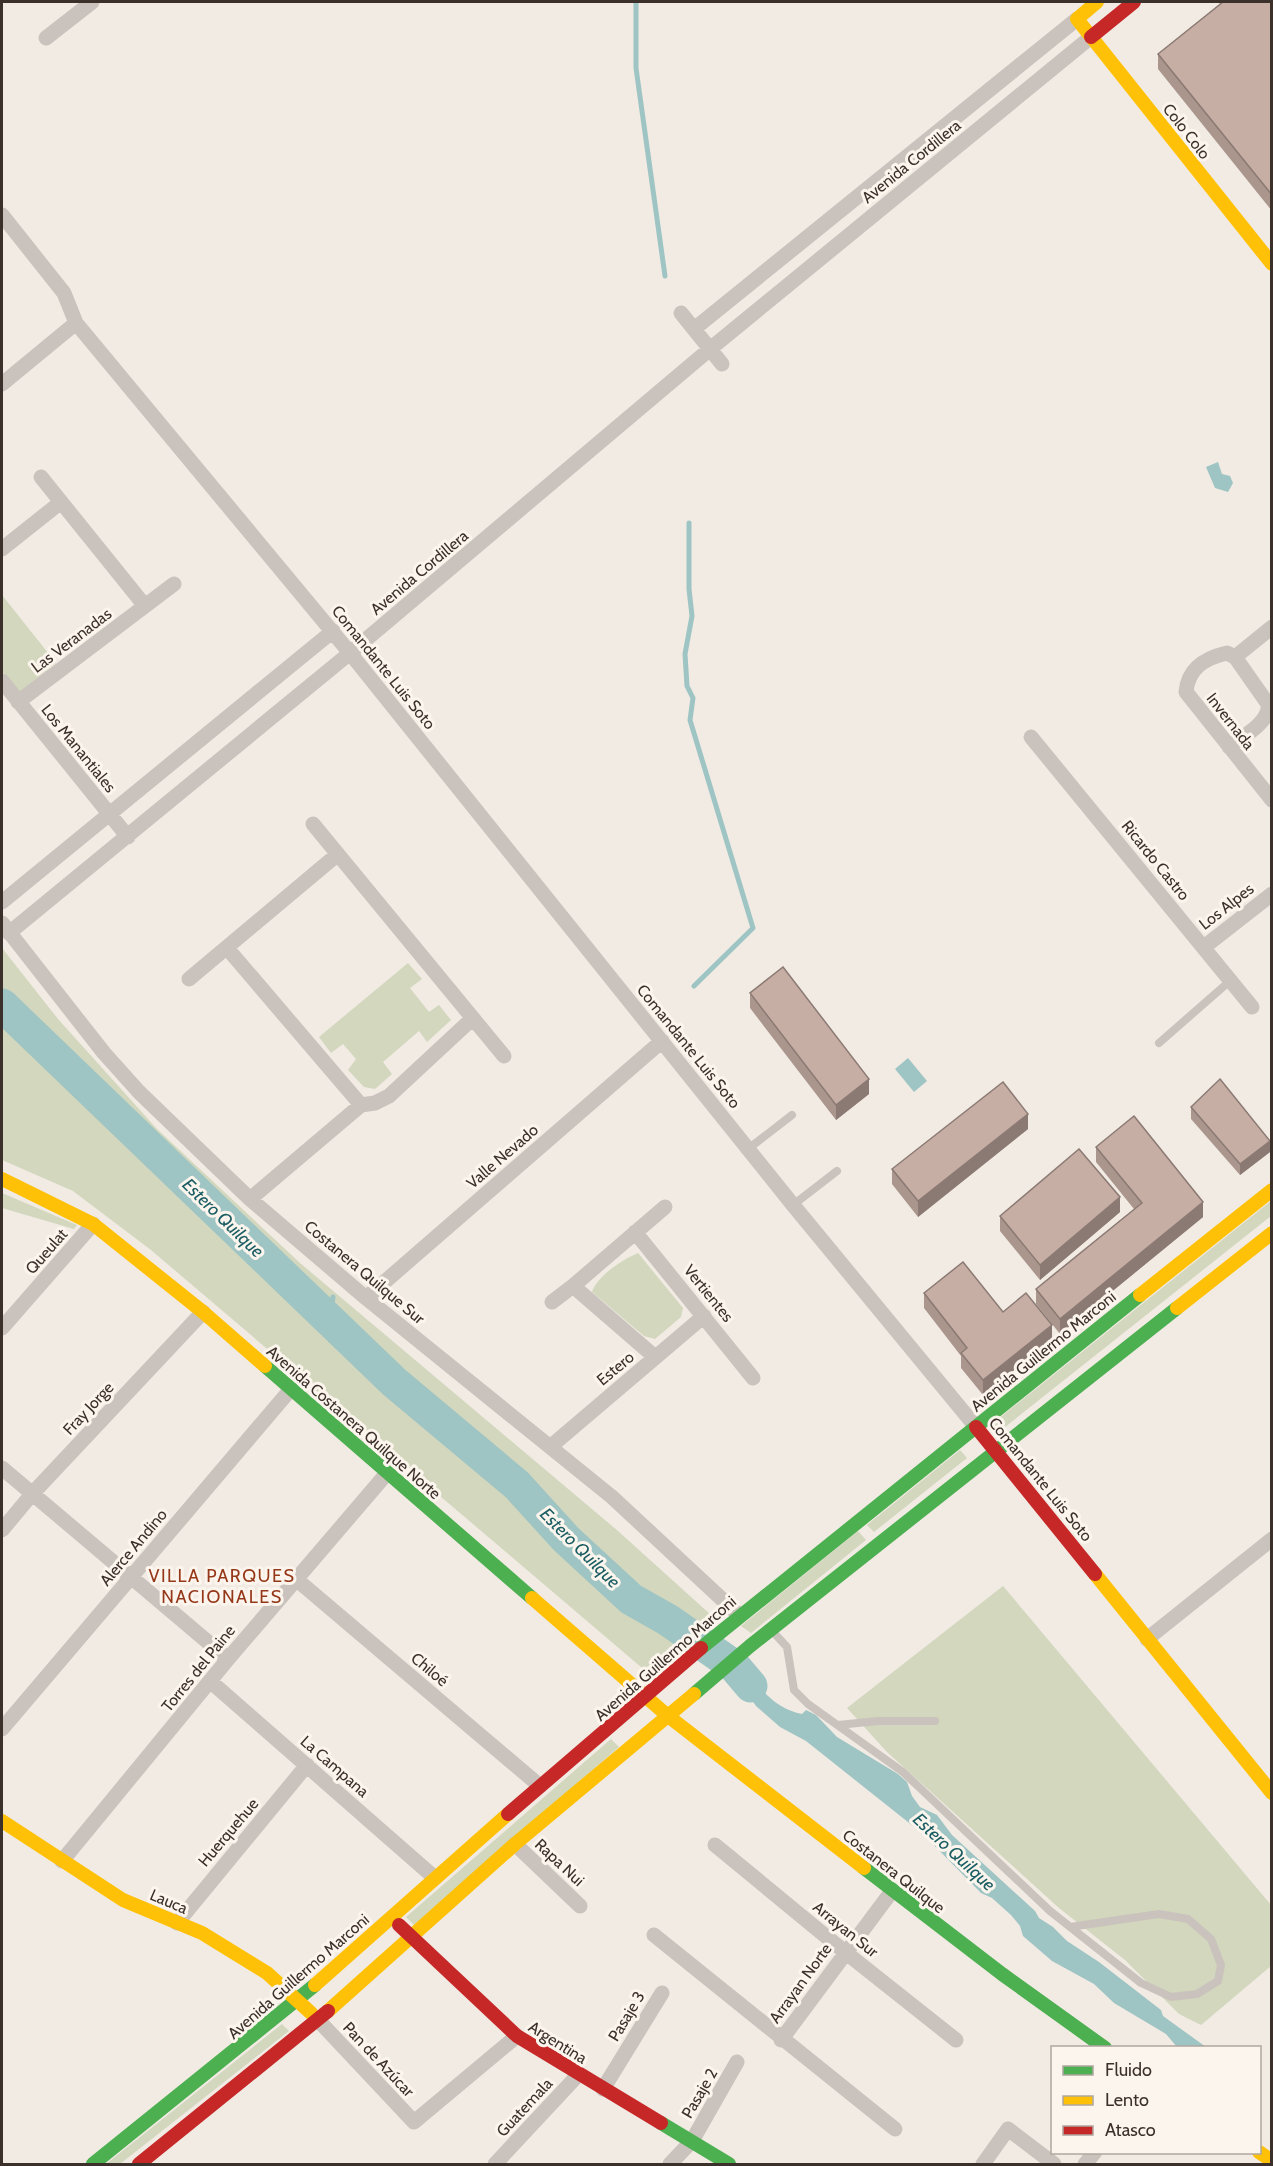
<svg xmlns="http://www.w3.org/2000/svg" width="1273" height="2166" viewBox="0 0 1273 2166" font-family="Cabin,sans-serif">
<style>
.green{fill:#d2d7bd}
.water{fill:#9ec4c4}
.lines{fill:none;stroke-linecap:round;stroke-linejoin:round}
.stream{stroke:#9ec4c4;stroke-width:5}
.river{stroke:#9ec4c4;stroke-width:33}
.lane{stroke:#cac3bd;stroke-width:8}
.street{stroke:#cac3bd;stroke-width:15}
.fast{stroke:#4caf50;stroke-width:14}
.slow{stroke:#ffc107;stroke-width:14}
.jam{stroke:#c62828;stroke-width:14}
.wall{fill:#aa968d}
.shaded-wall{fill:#8b7a73}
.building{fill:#c6aea4;stroke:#8b7a73;stroke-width:1.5}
.labels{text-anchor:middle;stroke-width:6;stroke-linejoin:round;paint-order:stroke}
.street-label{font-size:16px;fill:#3c302a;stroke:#fcf5ed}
.water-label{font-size:18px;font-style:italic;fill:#1a5d63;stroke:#fcf5ed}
.neighbourhood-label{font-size:18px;letter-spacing:1.5px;fill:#953819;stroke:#fcf5ed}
</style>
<rect width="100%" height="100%" fill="#f1ebe4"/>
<path class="green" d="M2 595 56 663 19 693 2 671Z
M2 948 58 1019 157 1129 300 1263 618 1531 711 1615 648 1673 151 1250 73 1191 2 1160Z
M408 963 422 979 410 988 429 1012 439 1005 451 1020 427 1042 419 1031 383 1062 392 1074 375 1089 364 1087 348 1070 356 1059 343 1044 331 1053 319 1037Z
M2 1193 77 1225 74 1229 2 1208Z
M1271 1201V1216L1000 1431 993 1423Z
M638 1253 683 1308 681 1317 655 1339 644 1336 592 1292C598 1275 622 1260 638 1253Z
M960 1450 967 1458 874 1532 867 1525Z
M858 1531 866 1540 751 1633 741 1626Z
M1003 1586 1271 1905V1966L1201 2025 1179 2014 1125 1960 1059 1908 887 1752 847 1708Z
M611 1739 619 1747 414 1925 406 1917Z
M282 2024 289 2031 120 2164H106Z"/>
<path class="water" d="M1218 462 1222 474 1230 476 1233 483 1228 492 1215 488 1206 467Z
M908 1058 927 1081 914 1092 895 1069Z
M747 1658C751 1685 776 1709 802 1714L806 1710 816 1715 837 1737 898 1774 907 1782 912 1796 920 1807 937 1815 952 1835 1035 1911 1039 1918 1053 1927 1067 1941 1099 1962 1161 2010 1163 2016 1206 2047H1177L1166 2034 1114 2003 1094 1984 1052 1961 1023 1936 1020 1926 1011 1915 992 1898 981 1893 923 1834 806 1741 780 1727 756 1706 738 1680 724 1675Z"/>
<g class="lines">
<path class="stream" d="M636 2V68L665 276
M689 523V589L692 616 685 654 687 686 693 698 690 720 753 928 694 986
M330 1321 333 1297"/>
<path class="river" d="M2 1005 394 1382 517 1485 566 1539 631 1599 668 1620 734 1666 751 1686"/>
<path class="lane" d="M1159 1043 1231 980
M748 1149 792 1115
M793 1205 837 1171
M774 1633 787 1647 794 1690 808 1704 903 1772 1050 1911 1141 1983 1171 1997 1197 1994 1218 1981 1221 1965 1211 1939 1188 1919 1159 1914 1070 1927
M838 1725 878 1721H935"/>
<path class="street" d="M46 38 92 2
M2 215 64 293 76 323 350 653 793 1205 976 1427
M681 313 722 364
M694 329 1077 19
M2 384 76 323
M41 477 145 606
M2 549 61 502
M1235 657 1227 653C1205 658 1188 668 1186 692L1272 800
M2 681 128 837
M18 702 174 584
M1031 737 1252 1007
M1229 747C1242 737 1271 722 1268 704L1235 657 1272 627
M313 824 504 1056
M2 902 333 631
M2 923 104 1053 139 1092 250 1199 366 1298 612 1497 739 1615
M9 933 350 653 710 349 1091 37
M1204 947 1272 894
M227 948 361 1105 250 1199
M189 979 338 854
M361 1105 375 1103 389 1096 473 1018
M635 1232 753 1378
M366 1298 662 1041
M552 1302 573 1286
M2 1328 93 1224
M655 1357 573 1286 665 1207
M550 1447 704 1316
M2 1468 228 1659
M2 1530 32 1494 203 1312
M296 1579 540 1786
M1147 1639 1272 1539
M210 1681 435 1878
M2 1729 291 1389
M515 1844 580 1906
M715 1845 845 1952 956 2040
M62 1861 228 1659 388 1472
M177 1923 307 1765
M654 1935 895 2129
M318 2020 414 2122 517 2036
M781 2040 892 1891
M603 2089 662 1993
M495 2164 579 2074
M670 2164 692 2141 737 2062
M983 2164 1008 2129 1054 2164
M1085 2164 1095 2152"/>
<path class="fast" d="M265 1366 532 1598
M701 1648 1140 1295
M694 1694 750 1646 1177 1308
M864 1868 1002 1974 1105 2048
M661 2123 729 2164
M93 2164 315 1985"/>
<path class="slow" d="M1097 2 1077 19 1272 264
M2 1179 93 1224 203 1312 265 1366
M1140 1295 1272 1190
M1177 1308 1272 1233
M1095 1574 1272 1793
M532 1598 668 1716 864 1868
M2 1821 123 1900 202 1933 267 1973 311 2013
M315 1985 508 1814
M328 2011 515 1844 694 1694
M1259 2152 1272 2161"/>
<path class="jam" d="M1091 37 1134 2
M976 1427 1095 1574
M508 1814 701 1648
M399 1925 517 2036 661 2123
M139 2164 328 2011"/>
</g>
<path class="wall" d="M1219 2H1272V211L1158 69V54L1220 4Z
M750 993 869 1094 836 1120 750 1008Z
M1191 1107 1270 1152 1240 1175 1191 1119Z
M1028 1129 918 1217 892 1184V1169Z
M1096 1147 1203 1217 1060 1334 1036 1304V1289L1134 1209 1096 1162Z
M1120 1212 1040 1280 1000 1231V1216Z
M924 1293 1003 1312 1052 1340 983 1395 961 1368V1356L924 1308Z"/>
<path class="shaded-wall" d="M869 1079V1094L836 1120V1105Z
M1028 1114V1129L918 1217V1201Z
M1270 1141V1152L1240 1175V1164Z
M1120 1197V1212L1040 1280V1265Z
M1203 1202V1217L1060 1334V1319Z
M1052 1325V1340L983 1395V1380Z"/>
<path class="building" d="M1223 2H1272V195L1158 54Z
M783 967 869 1079 836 1105 750 993Z
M1220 1079 1270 1141 1240 1164 1191 1107Z
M1003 1082 1028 1114 918 1201 892 1169Z
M1134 1116 1203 1202 1060 1319 1036 1289 1142 1203 1096 1147Z
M1079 1149 1120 1197 1040 1265 1000 1216Z
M963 1262 1003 1312 1026 1293 1052 1325 983 1380 961 1353 967 1348 924 1293Z"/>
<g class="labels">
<g class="street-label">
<text transform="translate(1187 131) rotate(52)" y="6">Colo Colo</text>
<text transform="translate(911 161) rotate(-39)" y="6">Avenida Cordillera</text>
<text transform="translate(419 572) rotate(-40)" y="6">Avenida Cordillera</text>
<text transform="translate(71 640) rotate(-37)" y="6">Las Veranadas</text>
<text transform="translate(384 667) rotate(51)" y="6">Comandante Luis Soto</text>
<text transform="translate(1231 721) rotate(52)" y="6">Invernada</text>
<text transform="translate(79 748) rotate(51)" y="6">Los Manantiales</text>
<text transform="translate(1156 860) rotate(51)" y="6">Ricardo Castro</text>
<text transform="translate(1226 906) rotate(-38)" y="6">Los Alpes</text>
<text transform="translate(689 1046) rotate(51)" y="6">Comandante Luis Soto</text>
<text transform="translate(502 1156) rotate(-41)" y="6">Valle Nevado</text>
<text transform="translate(46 1251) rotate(-49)" y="6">Queulat</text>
<text transform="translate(365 1272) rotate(40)" y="6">Costanera Quilque Sur</text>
<text transform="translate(709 1293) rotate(51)" y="6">Vertientes</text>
<text transform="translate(1043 1351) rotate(-39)" y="6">Avenida Guillermo Marconi</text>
<text transform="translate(615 1368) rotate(-40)" y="6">Estero</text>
<text transform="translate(88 1408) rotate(-47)" y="6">Fray Jorge</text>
<text transform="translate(354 1422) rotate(41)" y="6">Avenida Costanera Quilque Norte</text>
<text transform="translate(1041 1479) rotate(51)" y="6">Comandante Luis Soto</text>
<text transform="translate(133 1547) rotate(-50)" y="6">Alerce Andino</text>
<text transform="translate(665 1658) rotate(-41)" y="6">Avenida Guillermo Marconi</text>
<text transform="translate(198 1668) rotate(-51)" y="6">Torres del Paine</text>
<text transform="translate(430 1669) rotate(40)" y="6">Chiloé</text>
<text transform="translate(335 1766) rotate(41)" y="6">La Campana</text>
<text transform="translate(228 1832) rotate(-50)" y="6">Huerquehue</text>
<text transform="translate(560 1862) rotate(43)" y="6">Rapa Nui</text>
<text transform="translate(894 1871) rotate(38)" y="6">Costanera Quilque</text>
<text transform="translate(169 1901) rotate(23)" y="6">Lauca</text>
<text transform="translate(846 1929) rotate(39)" y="6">Arrayan Sur</text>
<text transform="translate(298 1976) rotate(-41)" y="6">Avenida Guillermo Marconi</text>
<text transform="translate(800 1983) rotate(-54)" y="6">Arrayan Norte</text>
<text transform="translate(626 2016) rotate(-59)" y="6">Pasaje 3</text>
<text transform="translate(558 2042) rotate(32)" y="6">Argentina</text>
<text transform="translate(379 2059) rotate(47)" y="6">Pan de Azúcar</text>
<text transform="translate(699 2093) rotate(-60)" y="6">Pasaje 2</text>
<text transform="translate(524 2107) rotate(-47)" y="6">Guatemala</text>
</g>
<g class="water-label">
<text transform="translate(223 1218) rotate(44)" y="6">Estero Quilque</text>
<text transform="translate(580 1548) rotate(45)" y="6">Estero Quilque</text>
<text transform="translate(954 1852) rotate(43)" y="6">Estero Quilque</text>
</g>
<g class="neighbourhood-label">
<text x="222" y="1582">VILLA PARQUES<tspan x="222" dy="21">NACIONALES</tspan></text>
</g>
</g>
<rect width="1273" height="2166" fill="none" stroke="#3c302a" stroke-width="6"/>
<rect x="1051" y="2046" width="210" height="108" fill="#fcf5ed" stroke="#afa69f" stroke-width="1.5"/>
<rect x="1063" y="2066" width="30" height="9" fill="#4caf50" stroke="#afa69f" stroke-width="1.5"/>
<text x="1105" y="2076" font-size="18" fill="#3c302a">Fluido</text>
<rect x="1063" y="2096" width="30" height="9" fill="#ffc107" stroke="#afa69f" stroke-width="1.5"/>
<text x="1105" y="2106" font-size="18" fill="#3c302a">Lento</text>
<rect x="1063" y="2126" width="30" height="9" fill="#c62828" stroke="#afa69f" stroke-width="1.5"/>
<text x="1105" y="2136" font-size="18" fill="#3c302a">Atasco</text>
</svg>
